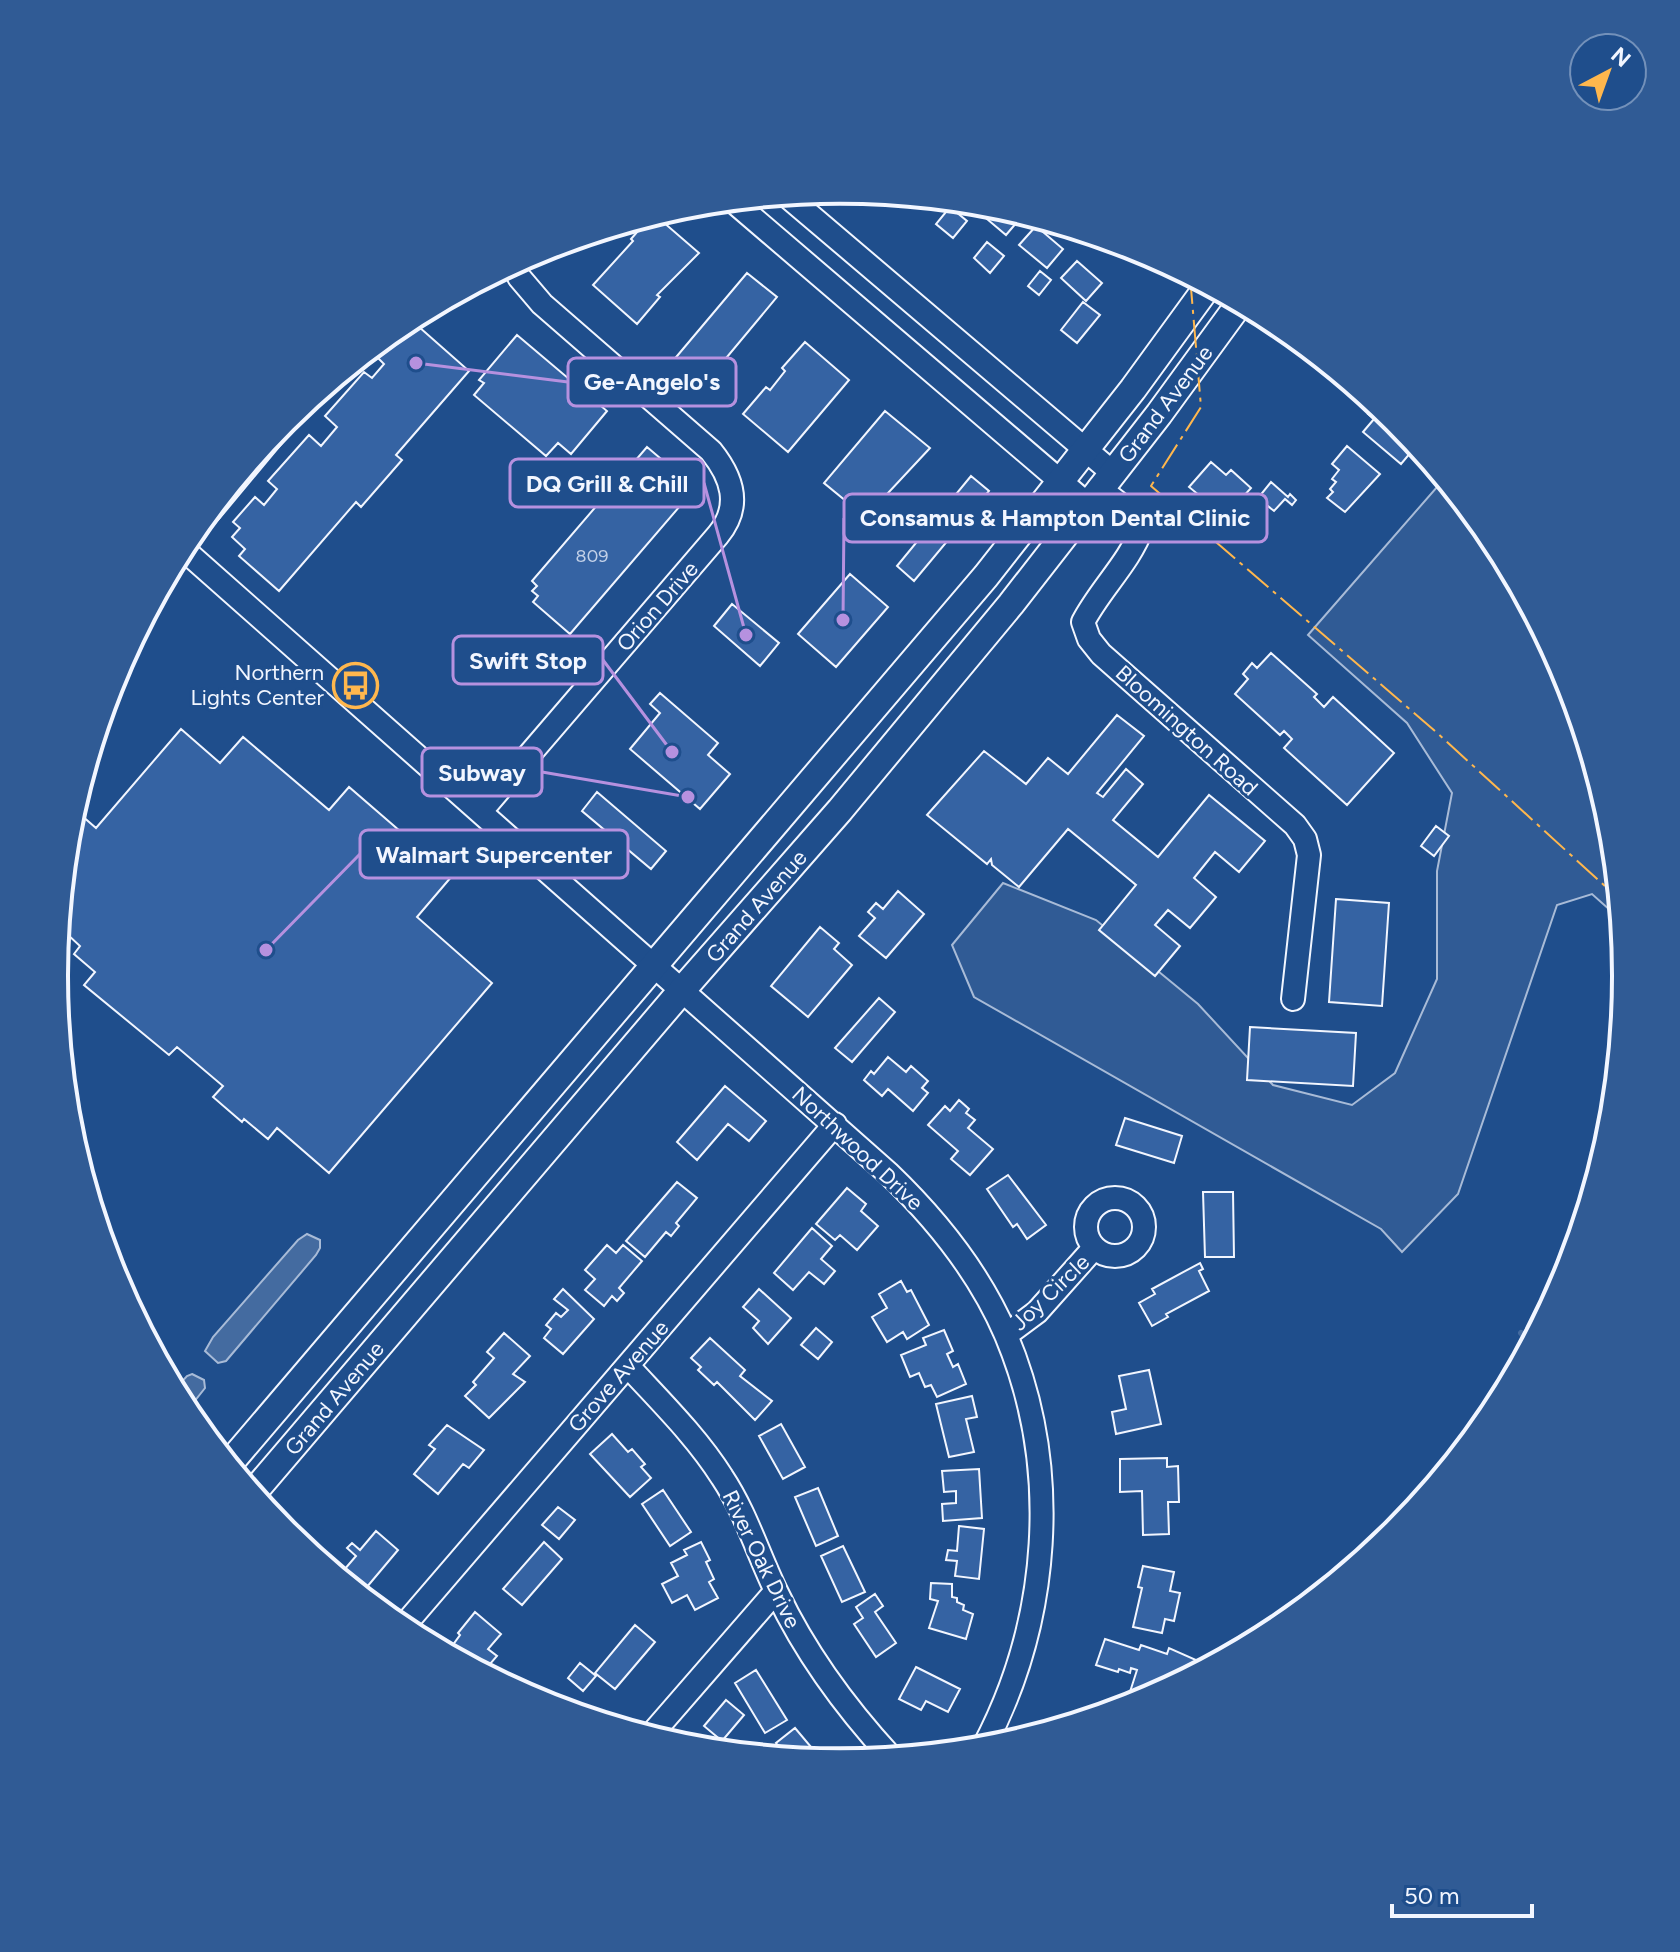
<svg xmlns="http://www.w3.org/2000/svg" width="1680" height="1952" viewBox="0 0 1680 1952" font-family="Figtree,sans-serif">
<style>
.green{fill:#305b95;stroke:#a8bbd7;stroke-width:2}
.water{fill:#446ba0;stroke:#a8bbd7;stroke-width:2}
.lines{fill:none;stroke-linecap:round;stroke-linejoin:round}
.stream{stroke:#446ba0;stroke-width:6}
.building{fill:#3563a3;stroke:#f2f6ff;stroke-width:2}
.minor-casing{stroke:#f2f6ff;stroke-width:26}
.major-casing{stroke:#f2f6ff;stroke-width:30}
.minor{stroke:#1f4e8c;stroke-width:22}
.major{stroke:#1f4e8c;stroke-width:26}
.power{stroke:#ffb74d;stroke-width:2;stroke-dasharray:28 6 4 6;stroke-linecap:butt}
.labels{text-anchor:middle;stroke-width:6;stroke-linejoin:round;paint-order:stroke}
.number-label{font-size:18px;fill:#c3d1e8}
.street-label{font-size:22px;fill:#f2f6ff;stroke:#1f4e8c}
.poi-label{font-size:22px;fill:#f2f6ff;stroke:#1f4e8c;text-anchor:end}
.rim{fill:none;stroke:#f2f6ff;stroke-width:4}
.leader{fill:none;stroke:#b691df;stroke-width:3}
.callout-dot{fill:#b691df;stroke:#1f4e8c;stroke-width:3}
.callout{fill:#1f4e8c;stroke:#b691df;stroke-width:3}
.callout-label{font-size:24px;text-anchor:middle;font-weight:bold;fill:#f2f6ff}
</style>
<rect width="100%" height="100%" fill="#1f4e8c"/>
<path class="green" d="M1444 479 1494 540 1566 676 1611 823 1620 919 1592 894 1557 905 1458 1194 1402 1252 1381 1229 974 997 952 945 1003 883 1096 920 1198 1004 1273 1085 1352 1105 1395 1073 1437 979V871L1452 793 1407 723 1308 635Z"/>
<path class="water" d="M307 1234 320 1240V1248L316 1255 226 1361 218 1363 205 1351 213 1337 298 1240Z
M192 1374 204 1380 205 1388 186 1412 174 1390 187 1376Z"/>
<g class="lines">
<path class="stream" d="M1521 1333 1531 1342"/>
</g>
<path class="building" d="M989 205H994L1023 215 1006 235 981 214Z
M950 207 967 221 953 238 936 224Z
M655 215 699 253 657 295 660 297 637 324 593 285 633 241 631 239 651 216Z
M1036 226 1063 249 1047 268 1019 245Z
M987 242 1004 256 990 273 974 258Z
M1077 261 1102 283 1086 301 1061 278Z
M1040 271 1051 280 1039 295 1028 286Z
M747 273 777 297 702 387 672 362Z
M1083 302 1100 315 1077 343 1061 330Z
M410 319 469 371 396 455 402 460 361 507 356 502 279 591 239 556 245 549 232 537 240 528 233 522 255 497 264 505 277 489 268 481 309 435 321 446 337 427 325 416 364 372 372 378 384 364 376 356Z
M517 335 607 411 571 454 558 443 546 456 474 395 484 383 479 380Z
M805 342 849 380 788 452 743 414 766 387 770 390 785 371 782 368Z
M1374 407 1380 412 1383 409 1396 421 1406 432 1404 435 1417 445 1401 464 1363 432 1374 419 1368 414Z
M885 411 930 448 888 493 890 495 869 520 824 483Z
M1347 446 1380 474 1345 512 1327 498 1333 492 1330 489 1336 482 1332 479 1339 470 1332 464Z
M647 447 680 475 675 480 684 488 680 493 686 499 570 634 533 602 538 596 532 591 537 586 532 581Z
M1211 462 1226 475 1231 470 1251 488 1234 507 1224 499 1218 505 1214 502 1211 505 1189 487Z
M971 476 989 491 914 581 897 566Z
M1271 482 1288 497 1290 494 1296 500 1292 505 1285 499 1274 511 1258 498Z
M850 574 888 607 836 667 798 634Z
M732 604 779 643 760 666 714 626Z
M1271 653 1317 694 1314 697 1324 707 1333 697 1394 753 1347 805 1284 748 1292 739 1284 731 1280 735 1235 694 1248 679 1243 674 1252 663 1257 668Z
M660 693 718 743 708 755 730 774 700 809 630 749 660 713 650 704Z
M1117 715 1144 736 1097 793 1103 797 1126 769 1143 784 1113 820 1158 857 1209 795 1265 841 1239 872 1215 852 1194 878 1216 897 1190 928 1168 910 1155 925 1180 946 1155 976 1099 930 1136 885 1068 829 1019 887 992 865 991 859 987 864 927 815 984 751 1026 784 1048 758 1068 774Z
M181 729 220 763 243 737 329 810 349 787 452 876 417 917 492 983 329 1173 277 1128 268 1139 244 1119 242 1122 213 1097 223 1086 177 1047 169 1055 84 985 95 972 74 954 80 946 67 934 57 946 69 822 73 808 96 828Z
M597 792 666 851 651 869 582 811Z
M1436 826 1449 836 1434 856 1421 846Z
M898 891 924 914 886 958 859 936 875 918 868 912 876 903 883 909Z
M1336 899 1389 903 1382 1006 1329 1002Z
M820 927 839 943 834 949 852 965 808 1017 771 986Z
M879 998 895 1012 852 1062 835 1048Z
M1250 1027 1356 1033 1353 1086 1247 1080Z
M888 1057 906 1072 911 1066 928 1081 922 1088 928 1093 913 1111 888 1089 882 1096 864 1080 871 1071 874 1074Z
M725 1086 766 1121 749 1141 728 1124 697 1160 677 1142Z
M959 1100 969 1109 966 1113 975 1120 968 1128 993 1149 970 1175 951 1159 958 1151 928 1125 945 1106 950 1111Z
M1125 1118 1182 1136 1174 1163 1116 1145Z
M1008 1175 1046 1225 1027 1239 1017 1224 1013 1227 987 1189Z
M677 1182 697 1198 676 1223 679 1226 671 1236 666 1232 645 1257 626 1241Z
M847 1188 866 1204 861 1211 878 1226 857 1250 840 1235 835 1240 816 1224Z
M1203 1192H1233L1234 1257H1205Z
M812 1228 832 1246 821 1259 835 1271 824 1284 809 1272 793 1290 774 1273Z
M607 1245 616 1253 623 1245 642 1261 619 1288 624 1293 617 1301 612 1296 604 1306 585 1290 595 1279 585 1270Z
M1200 1263 1203 1269 1199 1271 1209 1291 1166 1314 1168 1317 1152 1326 1139 1303 1155 1294 1152 1289Z
M901 1281 907 1292 911 1290 929 1325 907 1339 903 1332 887 1342 872 1317 887 1308 879 1294Z
M563 1289 594 1319 563 1354 544 1338 551 1329 546 1325 556 1313 561 1317 568 1310 554 1299Z
M759 1289 791 1318 768 1344 753 1328 759 1321 743 1307Z
M816 1328 832 1342 818 1359 801 1345Z
M944 1330 953 1351 947 1354 953 1367 958 1364 966 1384 937 1397 931 1385 925 1387 919 1373 910 1377 901 1355 926 1345 923 1338Z
M504 1333 530 1356 513 1374 525 1382 489 1418 465 1396 476 1385 473 1382 494 1358 487 1352Z
M710 1338 745 1370 740 1376 772 1401 755 1420 717 1382 714 1385 698 1370 701 1367 691 1358Z
M1149 1370 1161 1424 1116 1434 1112 1412 1126 1409 1119 1376Z
M972 1396 977 1417 966 1419 974 1452 949 1457 936 1404Z
M781 1424 805 1467 783 1479 759 1436Z
M447 1425 484 1450 469 1468 463 1464 438 1494 414 1474 435 1449 429 1445Z
M612 1434 628 1452 632 1449 645 1464 641 1467 651 1478 630 1497 590 1454Z
M1167 1458V1467L1178 1466 1179 1502H1168L1169 1534 1143 1535 1142 1491 1120 1492V1459Z
M979 1469 982 1518 943 1521 942 1504 956 1503V1491L944 1492 942 1471Z
M818 1488 838 1536 816 1546 795 1497Z
M663 1490 691 1532 670 1546 642 1504Z
M558 1507 575 1520 559 1539 542 1525Z
M959 1526 984 1529 979 1579 955 1576 957 1561 946 1560 948 1550 957 1551Z
M376 1531 398 1550 361 1594 330 1568 335 1562 344 1570 356 1556 347 1548 352 1543 360 1550Z
M544 1542 562 1559 522 1605 503 1589Z
M701 1542 710 1560 706 1562 714 1579 709 1582 718 1598 695 1610 687 1595 672 1603 662 1584 678 1576 671 1563 687 1555 684 1550Z
M843 1546 865 1592 842 1602 821 1556Z
M1143 1566 1174 1572 1170 1591 1180 1593 1174 1621 1165 1619 1162 1633 1133 1627 1142 1588 1138 1587Z
M931 1583 952 1584V1597L957 1598V1602L964 1605 963 1610 973 1614 966 1639 929 1628 938 1601 930 1599Z
M875 1594 883 1606 875 1612 896 1643 876 1657 854 1624 863 1618 856 1607Z
M475 1612 501 1634 488 1649 497 1656 484 1671 475 1664 473 1667 447 1653 460 1635 458 1633Z
M635 1625 655 1642 615 1689 595 1673Z
M1105 1639 1139 1650 1141 1645 1167 1654 1169 1648 1196 1660 1191 1675 1183 1680 1179 1678 1178 1682 1133 1705 1135 1697 1129 1695 1137 1670 1131 1668 1130 1673 1119 1669 1118 1672 1096 1665Z
M580 1663 596 1676 583 1691 568 1678Z
M916 1667 960 1689 948 1712 926 1701 921 1710 899 1699Z
M756 1670 787 1720 765 1733 735 1683Z
M726 1700 744 1715 722 1741 704 1726Z
M572 1702 590 1717V1718L565 1710Z
M795 1728 822 1760 787 1757 776 1743Z"/>
<g class="lines">
<defs>
<path id="minor" d="M786 195 1113 473
M733 201 1087 504
M1099 488 1135 516 1142 528C1129 563 1100 589 1083 622L1089 639 1101 654 1295 825 1305 839 1309 855 1293 999
M210 511 290 415
M182 548 888 1173C935 1218 980 1274 1006 1335 1062 1468 1050 1622 983 1748
M481 811 718 535C742 506 732 477 711 451L542 304 519 277 514 263
M1086 1227a29 29 0 1 1 58 0a29 29 0 1 1-58 0Z
M1006 1335 1037 1312 1094 1248
M628 1366C660 1401 696 1436 722 1477 746 1513 758 1554 777 1593 806 1654 845 1707 891 1757
M402 1628 835 1124
M650 1736 776 1591"/>
<path id="major" d="M229 1464 986 576 1133 389 1208 286
M253 1493 683 989 840 810 1011 604 1159 414 1240 303"/>
</defs>
<use href="#minor" class="minor-casing"/>
<use href="#major" class="major-casing"/>
<use href="#minor" class="minor"/>
<use href="#major" class="major"/>
<path class="power" d="M1190 276 1201 407 1151 486 1435 731 1618 898"/>
</g>
<defs>
<symbol id="bus-ring" viewBox="-11 -11 22 22"><circle r="9.5" fill="#1f4e8c" stroke="#ffb74d" stroke-width="1.5"/><path d="M-5-6H5V4H4V6H2V4H-2V6H-4V4H-5ZM-3.5-4V0h7V-4ZM-3.5 1.2v1.5H-2V1.2ZM2 1.2v1.5H3.5V1.2Z" fill="#ffb74d"/></symbol>
</defs>
<g fill-rule="evenodd">
<use href="#bus-ring" x="330" y="660" width="51" height="51"/>
</g>
<g class="labels">
<g class="number-label">
<text x="592" y="562">809</text>
</g>
<g class="street-label">
<text transform="translate(1165 404) rotate(-53)" y="8">Grand Avenue</text>
<text transform="translate(657 606) rotate(-49)" y="8">Orion Drive</text>
<text transform="translate(1187 730) rotate(42)" y="8">Bloomington Road</text>
<text transform="translate(756 906) rotate(-49)" y="8">Grand Avenue</text>
<text transform="translate(858 1148) rotate(43)" y="8">Northwood Drive</text>
<text transform="translate(1050 1292) rotate(-44)" y="8">Joy Circle</text>
<text transform="translate(618 1376) rotate(-49)" y="8">Grove Avenue</text>
<text transform="translate(334 1398) rotate(-50)" y="8">Grand Avenue</text>
<text transform="translate(762 1559) rotate(64)" y="8">River Oak Drive</text>
</g>
<g class="poi-label">
<text x="324" y="680">Northern<tspan x="324" dy="25">Lights Center</tspan></text>
</g>
</g>
<path d="M0 0H1680V1952H0ZM68 976a772 772 0 1 1 1544 0a772 772 0 1 1-1544 0Z" fill="#305b95" fill-rule="evenodd"/>
<path class="rim" d="M68 976a772 772 0 1 1 1544 0a772 772 0 1 1-1544 0Z"/>
<path class="leader" d="M416 363L568 382M746 635L704 483M843 620L844 518M672 752L603 660M688 797L542 772M266 950L360 854"/>
<g class="callout-dot">
<circle cx="416" cy="363" r="8"/>
<circle cx="746" cy="635" r="8"/>
<circle cx="843" cy="620" r="8"/>
<circle cx="672" cy="752" r="8"/>
<circle cx="688" cy="797" r="8"/>
<circle cx="266" cy="950" r="8"/>
</g>
<g class="callout">
<rect x="568" y="358" width="168" height="48" rx="8"/>
<rect x="510" y="459" width="194" height="48" rx="8"/>
<rect x="844" y="494" width="423" height="48" rx="8"/>
<rect x="453" y="636" width="150" height="48" rx="8"/>
<rect x="422" y="748" width="120" height="48" rx="8"/>
<rect x="360" y="830" width="268" height="48" rx="8"/>
</g>
<g class="callout-label">
<text x="652" y="390">Ge-Angelo's</text>
<text x="607" y="492">DQ Grill &amp; Chill</text>
<text x="1055" y="526">Consamus &amp; Hampton Dental Clinic</text>
<text x="528" y="669">Swift Stop</text>
<text x="482" y="781">Subway</text>
<text x="494" y="863">Walmart Supercenter</text>
</g>
<g transform="translate(1608 72) rotate(41)"><circle r="38" fill="#1f4e8c" stroke="#7391ba" stroke-width="2"/>
<path d="M0-6L14 30L0 20L-14 30Z" fill="#ffb74d"/>
<text y="-12" font-size="22" font-weight="bold" text-anchor="middle" fill="#f2f6ff">N</text>
</g>
<path d="M1392 1904v12h140v-12" fill="none" stroke="#f2f6ff" stroke-width="4"/>
<text x="1404" y="1904" font-size="24" fill="#f2f6ff" stroke="#1f4e8c" stroke-width="6" paint-order="stroke">50 m</text>
</svg>
